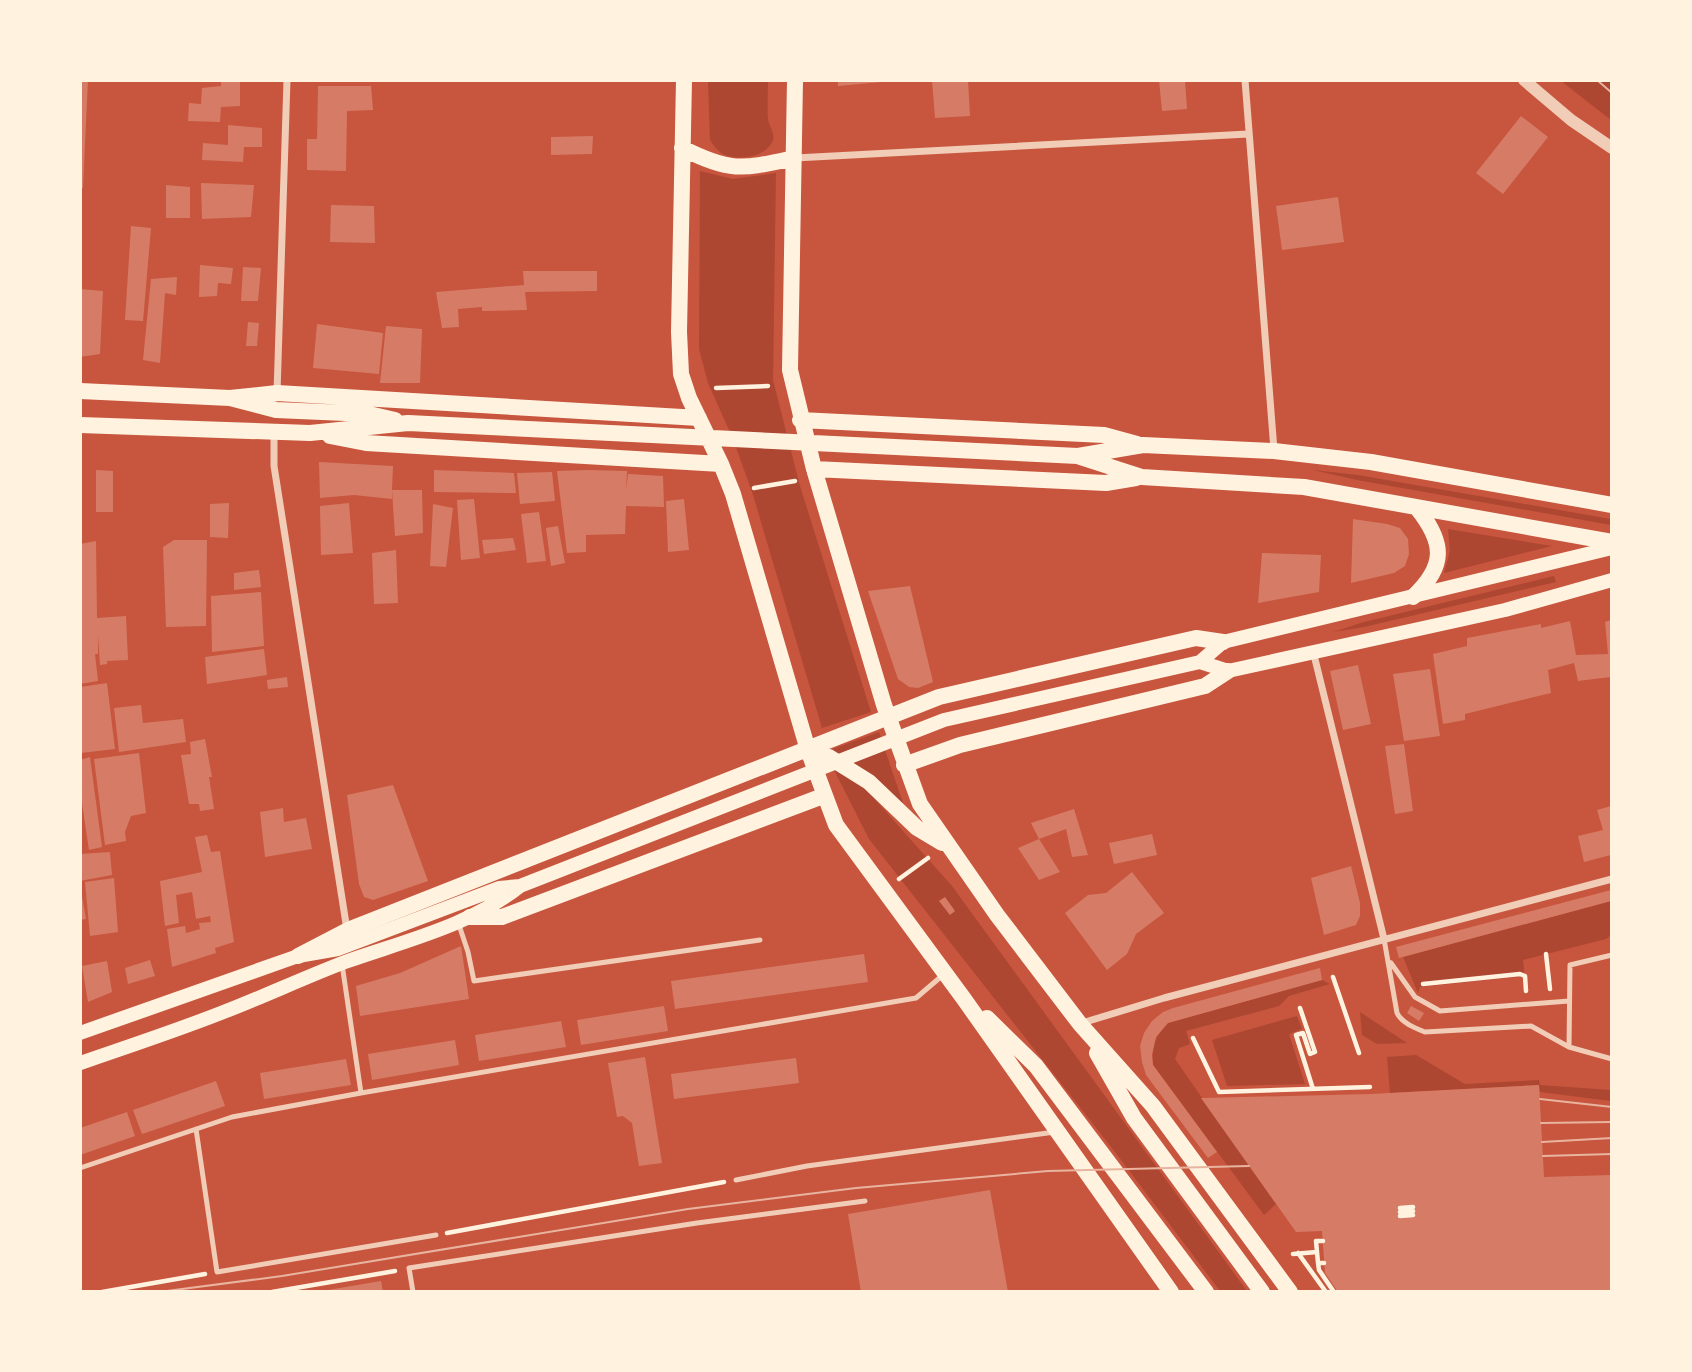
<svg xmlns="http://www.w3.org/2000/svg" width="1692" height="1372" viewBox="0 0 1692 1372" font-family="'DM Sans',sans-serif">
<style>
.green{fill:#ae4732}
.building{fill:#d67c66}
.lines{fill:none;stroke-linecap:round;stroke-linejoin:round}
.path{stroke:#fff3e0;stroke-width:4.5}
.service{stroke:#f1ccb7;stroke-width:5}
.minor{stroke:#f1ccb7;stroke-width:7}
.tertiary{stroke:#f1ccb7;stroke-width:12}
.secondary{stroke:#fff3e0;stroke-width:14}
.primary{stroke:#fff3e0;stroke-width:16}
.tram{stroke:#e9b49f;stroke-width:2}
</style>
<rect width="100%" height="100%" fill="#c8553d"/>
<path class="green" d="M708 81H768C768 93 767 106 768 119 769 126 775 133 773 140 767 157 740 161 725 155 718 152 714 146 710 140Z
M1561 81H1611V120Z
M700 171 733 179 776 173 773 380 800 486 871 712 822 728 753 495 733 439 708 383 699 349Z
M1313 470 1358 475 1611 519V525L1357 480Z
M1448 529 1552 546 1444 573 1450 551Z
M1554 576 1556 582 1364 627 1333 632 1364 622Z
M879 732 904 806 830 750Z
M832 766 863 786 952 886 1247 1291H1220L1115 1152 869 839Z
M1611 901V935L1606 939 1523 960 1525 976 1420 987 1418 993 1403 957Z
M1322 980 1330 984 1289 996 1279 1006 1186 1031 1190 1044 1179 1048 1175 1059 1276 1204 1264 1215 1153 1065C1151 1047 1155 1036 1168 1023Z
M1360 1012 1407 1043 1377 1044 1362 1035Z
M1297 1016 1302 1029 1289 1034 1305 1084 1227 1086 1212 1040Z
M1416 1055 1465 1084 1539 1080 1540 1085 1611 1090V1101L1540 1092 1539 1085 1390 1093 1387 1057Z"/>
<path class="building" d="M80 80H88L83 188H80Z
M221 80H240V106L221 107 220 122 188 121 189 103 201 104 202 88 221 86Z
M838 80H882V82L838 86Z
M932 80H968L970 116 935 118Z
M1159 80H1185L1187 109 1162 111Z
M318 86H371L373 110 347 111 346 171 307 170V139H317Z
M1521 116 1548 137 1503 194 1476 173Z
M228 125 262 128V147H244L243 162 202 160 203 143 228 145Z
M593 136 592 154 551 155V137Z
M201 183 254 185 251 217 202 219Z
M166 185 190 187V218H166Z
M1338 197 1344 242 1282 250 1276 206Z
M331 205 374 206 375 243 330 242Z
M131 226 151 228 143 321 125 320Z
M200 265 233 268 231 284 218 283 217 296 199 297Z
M243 267 261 268 258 301H241Z
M523 271H597V291L525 292 527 310 482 311V307L458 309 459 327 442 328 436 292 524 285Z
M177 277 176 295 165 293 160 363 143 360 151 279Z
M80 289 103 291 100 354 80 357Z
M248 322 259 323 257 346H246Z
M317 324 383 333 379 374 313 368Z
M386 326 422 329 420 383H380Z
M319 462 393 466 392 490H422L423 533 395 536 392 490V499L354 495 320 498Z
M96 470 113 471V512H96Z
M434 470 514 473 516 493 434 492Z
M588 470 627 471 626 491 628 474 663 476 664 507 626 506 625 534 586 535V552L567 553 557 471Z
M552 472 555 501 520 504 517 473Z
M474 499 480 558 461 560 457 500Z
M684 499 689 550 668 552 666 501Z
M229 503 228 538 210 537V504Z
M349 503 353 553 321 555 320 506Z
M433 504 453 508 446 567 430 566Z
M539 512 546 561 527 563 521 514Z
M1353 519 1387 524 1400 528 1408 539 1409 554 1405 566 1394 573 1351 583Z
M558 526 565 563 551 566 546 528Z
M513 538 516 550 484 554 482 540Z
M174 540H207L206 626 166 627 163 547Z
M96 541 97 618 126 616 128 660 107 661V664L100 665 98 635V654H95L98 681 80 684V544Z
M396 550 398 603 374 604 372 553Z
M1262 553 1321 555 1319 592 1258 603Z
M259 570 261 587 234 590V573Z
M910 586 933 682 918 688 909 687 898 679 868 591Z
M261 592 264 646 212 652 211 596Z
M1611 620V677L1578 681 1574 663 1548 670 1551 693 1465 714V720L1443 724 1433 654 1467 646V638L1541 624V628L1570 621 1576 655 1608 654 1605 622Z
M264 649 267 675 207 684 205 657Z
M1358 665 1371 724 1343 730 1330 671Z
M1430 669 1440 736 1404 741 1393 674Z
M287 677 288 687 268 689 267 680Z
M107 683 115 749 81 753 80 687Z
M141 705 143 723 183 719 186 742 119 752 114 708Z
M205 739 212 777H209L214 809 200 811 199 804H189L181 755 191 754 190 742Z
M1404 744 1413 811 1395 814 1385 746Z
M139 753 146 813 131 816 125 832 126 841 105 845 94 759Z
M90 757 102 847 89 850 80 790V760Z
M393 785 428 881 373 900 364 897 359 884 347 795Z
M1611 806V855L1584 862 1578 836 1603 830 1597 810Z
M283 808 284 822 306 818 312 849 265 857 260 812Z
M1074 809 1088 855 1072 857 1066 829 1039 839 1031 823Z
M1152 834 1157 855 1114 864 1109 843Z
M207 835 211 852 220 851 234 942 215 948 216 953 172 967 167 929 185 926 186 933 200 929 199 923 211 922 210 916 196 919 192 892 176 895 179 923 165 926 160 881 202 872 195 837Z
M1039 839 1060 872 1039 880 1018 848Z
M110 852 112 875 80 881V854Z
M1351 866 1360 903V916L1356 925 1324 935 1311 878Z
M1132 872 1164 913 1136 934 1127 954 1107 970 1065 913 1088 895 1106 893Z
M114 878 118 932 90 936 85 882Z
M80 885 86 919 80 920Z
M1611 890V901L1399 958 1396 947Z
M945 897 955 911 950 915 939 901Z
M461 946 469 999 360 1016 356 986 400 973Z
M864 954 868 982 675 1009 671 981Z
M150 960 155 976 128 984 125 968Z
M107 961 112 992 88 1002 82 966Z
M1320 968 1322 980 1168 1023 1156 1037 1152 1055 1153 1065 1217 1152 1208 1158 1146 1075 1142 1062 1140 1046 1144 1033 1152 1021 1163 1012 1173 1008Z
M664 1006 668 1031 581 1045 577 1020Z
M1411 1006 1424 1013 1419 1021 1407 1013Z
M561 1021 566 1047 479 1061 475 1035Z
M455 1040 459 1065 372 1080 368 1054Z
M645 1057 662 1163 639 1166 632 1123 623 1116 617 1117 608 1063Z
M796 1058 799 1083 674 1099 671 1074Z
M346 1059 351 1085 264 1099 260 1073Z
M216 1081 225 1106 142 1134 133 1110Z
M1539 1085 1544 1177 1611 1175V1292H1338L1325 1273 1322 1231 1296 1232 1201 1098 1371 1094Z
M127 1112 135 1136 80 1155V1128Z
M990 1190 1008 1292H861L848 1214Z
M381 1281 383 1292H328V1290Z"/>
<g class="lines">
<path class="path" d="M716 388 768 386
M754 488 795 481
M899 879 928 858
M1546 954 1550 989
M1333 977 1359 1053
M1423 984 1520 974 1525 976 1526 991
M1300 1008 1315 1052 1310 1054 1303 1033 1296 1035 1313 1089
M1193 1038 1219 1092 1370 1087
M1400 1208 1413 1207
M1400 1212 1413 1211
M1400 1216 1413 1215
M447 1233 724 1182
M1298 1253 1326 1292
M1293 1254 1317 1252
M1318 1263 1316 1241H1323
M1324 1263H1318L1319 1270 1334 1292
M102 1292 205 1274
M272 1292 395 1271"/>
<path class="service" d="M459 925 468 952 474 981 760 940
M1384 939 1397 1013C1402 1023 1415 1028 1425 1032L1531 1026 1569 1047 1612 1059
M1391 963 1415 997 1440 1011 1569 1001
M342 964 361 1093
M1569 1047 1570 965 1612 955
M196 1129 217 1272 436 1235
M80 1168 232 1117 361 1093 916 998 943 975
M736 1180 807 1166 1055 1132
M413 1292 409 1268 697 1223 865 1201"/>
<path class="minor" d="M1245 80 1274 450
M795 158 1248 134
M277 393 287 80
M274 433V466L347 930
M1313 651 1384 939
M1082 1023 1164 998 1612 879"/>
<path class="tertiary" d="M1524 80 1571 120 1612 148"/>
<path class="secondary" d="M1200 662 1228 671 1505 610 1612 580
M80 1033 298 956 338 949 499 888 520 886
M80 1063C127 1047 175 1031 221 1013 263 997 303 978 345 962 404 941 470 926 520 886L944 720 1200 662 1223 642 1612 548"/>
<path class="primary" d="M684 80 679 332 681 374 689 398 721 464 733 494 808 750 836 825 964 999 1171 1292
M795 80 790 370 814 469 884 705 920 804 997 915 1080 1024 1153 1106 1290 1292
M682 148C731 173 743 169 794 158
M80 391 230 398 276 410 369 414 395 420
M230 398 277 393 699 418
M800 420 1104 435 1137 444
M80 425 310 433 408 423 1078 456 1143 445 1274 451 1371 462 1612 505
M330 436 366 443 721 464
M1080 457 1142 477 1304 487 1612 542
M814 469 1106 483 1136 478
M1413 597C1446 566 1445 543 1417 508
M808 750 829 757 869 782 917 828 942 843
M904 765 960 745 1205 686 1228 671
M470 917H502L823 796
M298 956 348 930 939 697 1196 638 1223 642
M987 1018 1036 1066 1206 1292
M1097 1053 1134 1118 1262 1292"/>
<path class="tram" d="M1597 80 1612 93
M1540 1099 1612 1107
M1541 1123 1612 1122
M1542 1142 1612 1138
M1543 1156 1612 1154
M159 1292 282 1276 688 1209 856 1188 1048 1171 1249 1166"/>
</g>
<rect width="1692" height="1372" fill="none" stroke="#fff3e0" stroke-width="164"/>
</svg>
